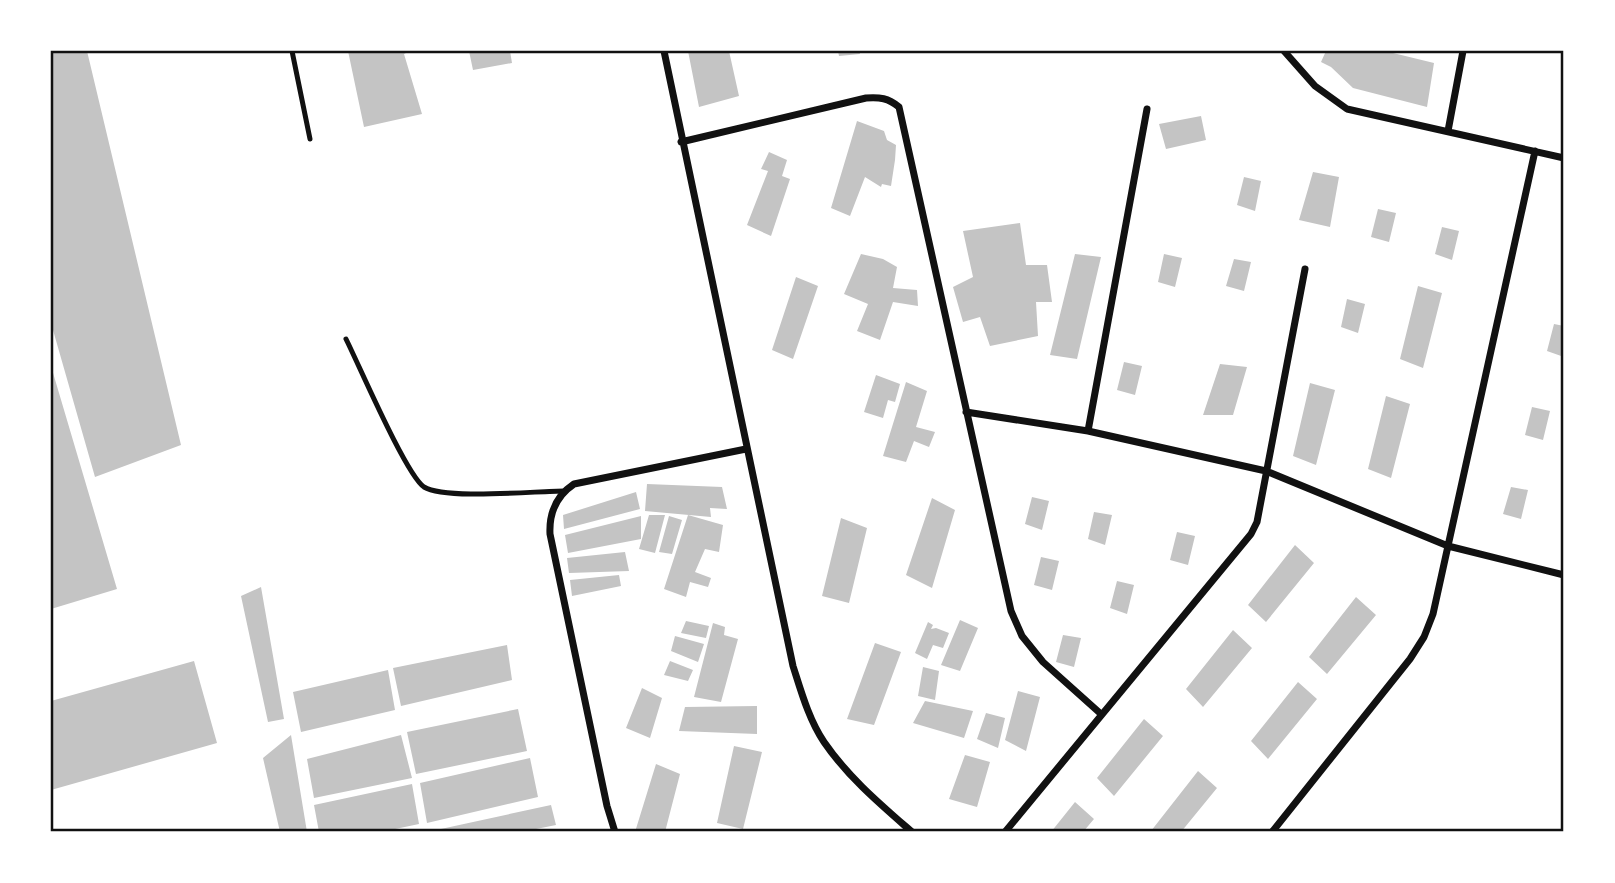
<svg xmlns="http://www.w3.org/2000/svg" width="1615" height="883" viewBox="0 0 1615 883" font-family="'Times New Roman',serif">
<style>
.building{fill:#c4c4c4}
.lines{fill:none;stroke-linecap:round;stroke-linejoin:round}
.service{stroke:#111;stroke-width:5}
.minor{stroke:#111;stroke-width:7}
.neatline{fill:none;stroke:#111;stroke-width:2.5}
</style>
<rect width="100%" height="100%" fill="#fff"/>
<path class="building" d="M51 51H87L181 445 95 477 51 323Z
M348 51H410L404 54 422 114 364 127Z
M469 51H510L512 63 473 70Z
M688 51H729L739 96 699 107Z
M838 51H859L860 54 839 56Z
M1326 51H1393V53L1434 63 1427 107 1353 88 1331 67 1321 62Z
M1201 116 1206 140 1166 149 1159 124Z
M857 121 884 131 887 140 896 145 895 160 891 186 882 184 881 187 865 177 850 216 831 208Z
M769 152 787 160 782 176 790 179 771 236 747 225 768 171 761 169Z
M1313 172 1339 177 1330 227 1299 220Z
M1244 177 1261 181 1255 211 1237 205Z
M1378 209 1396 213 1389 242 1371 237Z
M1020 223 1026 265H1047L1052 302H1036L1038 336 990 346 980 317 963 322 953 287 973 277 963 231Z
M1442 227 1459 231 1452 260 1435 254Z
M861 254 883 259 897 267 893 288 917 290 918 306 893 302 880 340 857 331 868 304 844 294Z
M1075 254 1101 257 1077 359 1050 355Z
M1164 254 1182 258 1175 287 1158 282Z
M1234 259 1251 262 1244 291 1226 286Z
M796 277 818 286 793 359 772 350Z
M1418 286 1442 293 1423 368 1400 359Z
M1347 299 1365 304 1358 333 1341 327Z
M1554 324 1564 326V357L1547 351Z
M1124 362 1142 366 1135 395 1117 390Z
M1220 364 1247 367 1233 415H1203Z
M51 366 117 589 51 609Z
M876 375 900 384 895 402 888 400 883 418 864 412Z
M906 382 927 391 916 427 935 432 929 447 914 441 906 462 883 456Z
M1310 383 1335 390 1316 465 1293 456Z
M1386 396 1410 404 1391 478 1368 469Z
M1532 407 1550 411 1543 440 1525 435Z
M647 484 722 487 727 509 710 508 711 517 645 511Z
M1511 487 1528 490 1521 519 1503 514Z
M636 492 640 509 564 529 563 515Z
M1032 497 1049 501 1042 530 1025 524Z
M932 498 955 510 932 588 906 575Z
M1094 512 1112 515 1105 545 1088 539Z
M649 515H665L655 553 639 549Z
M688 515 723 525 719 552 705 549 695 572 711 578 708 587 690 582 686 597 664 589Z
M641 516V539L568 553 565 535Z
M669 516 682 520 672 554 659 552Z
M841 518 867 528 849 603 822 596Z
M1177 532 1195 536 1188 565 1170 560Z
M1295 545 1314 563 1266 622 1248 605Z
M625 552 629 571 569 573 567 558Z
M1041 557 1059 561 1052 590 1034 585Z
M619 575 621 586 572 596 570 580Z
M1117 581 1134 585 1127 614 1110 608Z
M261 587 284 719 268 722 241 596Z
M1356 597 1376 615 1327 674 1309 657Z
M960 620 978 628 960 671 941 665Z
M686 621 709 626 706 638 681 633Z
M928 622 933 625 931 629 936 628 949 633 943 648 933 645 927 659 915 653Z
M713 623 725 627 724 635 738 639 721 702 694 697Z
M1233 630 1252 648 1203 707 1186 689Z
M1063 635 1081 638 1074 667 1056 662Z
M675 636 704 644 698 662 671 651Z
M875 643 901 652 874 725 847 719Z
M507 645 512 680 401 706 393 668Z
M194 661 217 743 51 790V701Z
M670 661 693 670 688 681 664 675Z
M923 667 939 671 935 700 918 696Z
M388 670 395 710 301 732 293 692Z
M1298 682 1317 699 1268 759 1251 741Z
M642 688 662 698 650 738 626 728Z
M1018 691 1040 697 1026 751 1005 740Z
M925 701 973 711 964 738 913 723Z
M757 706V734L679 731 685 707Z
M518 709 527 751 416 774 407 732Z
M986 713 1005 718 998 748 977 739Z
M1144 719 1163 736 1114 796 1097 778Z
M291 735 307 832H280L263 758Z
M401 735 412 778 314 798 307 759Z
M734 746 762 752 743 829 717 823Z
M965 755 990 762 977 807 949 799Z
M530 758 538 797 427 823 420 783Z
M656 764 680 774 665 832H635Z
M1198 771 1217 788 1181 832H1153L1151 831Z
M412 784 419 824 381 832H319L314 805Z
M1075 802 1094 819 1083 832H1051Z
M551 805 556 825 521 832H427Z"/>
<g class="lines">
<path class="service" d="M292 51 310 139
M346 339C359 365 406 475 424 487 445 500 536 491 564 491"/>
<path class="minor" d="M664 51 793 666C801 691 809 720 824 742 848 777 880 804 912 832
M1284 51 1315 86 1347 109 1564 158
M1448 131 1463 51
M681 142 866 98C880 97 888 98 899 107L1011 611 1022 636 1043 662 1101 714
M966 412 1088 431 1266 471 1448 546 1564 575
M1088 431 1147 109
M615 832 607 806 550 534C549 513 556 496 574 484L746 449
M1005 832 1251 534 1257 522 1305 269
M1272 832 1410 659 1424 637 1433 614 1535 151"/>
</g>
<rect width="1615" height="883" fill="none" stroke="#ffffff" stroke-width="105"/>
<rect x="52" y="52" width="1510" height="778" class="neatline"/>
</svg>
